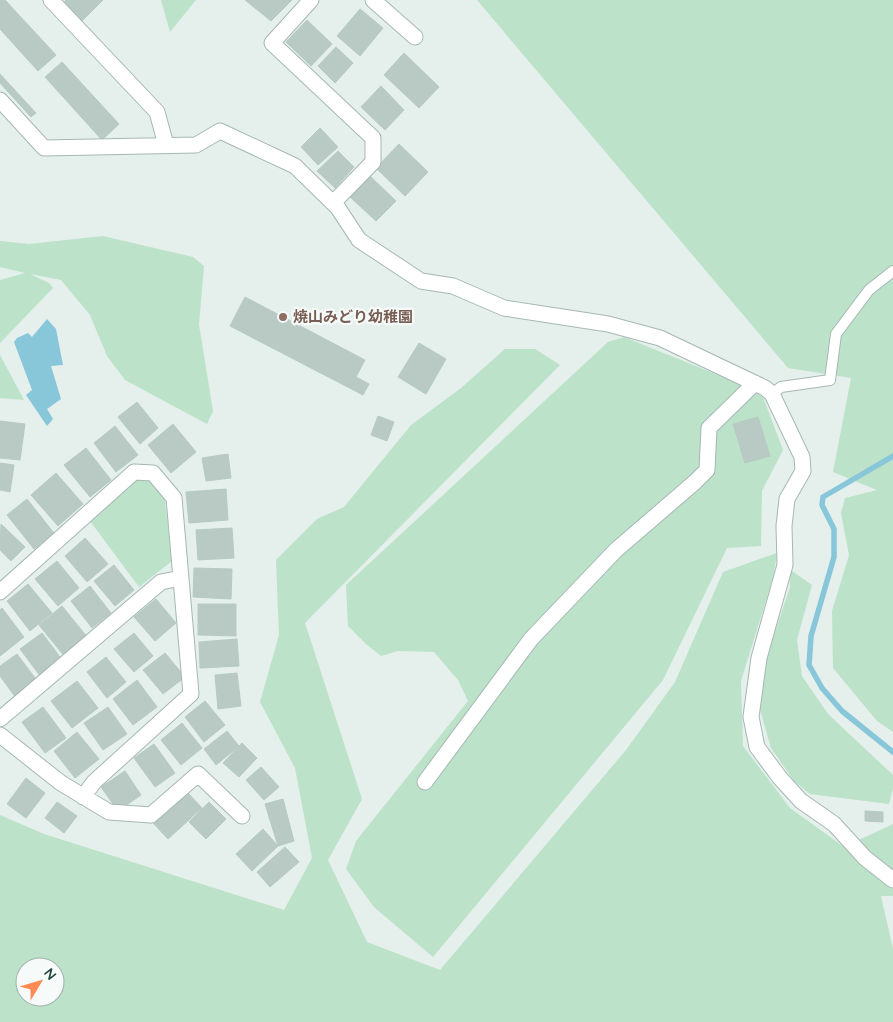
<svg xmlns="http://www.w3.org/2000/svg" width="893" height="1022" viewBox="0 0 893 1022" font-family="Quicksand,'Noto Sans JP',sans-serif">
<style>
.green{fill:#bce2c9;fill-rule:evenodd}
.water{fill:#88c6d9}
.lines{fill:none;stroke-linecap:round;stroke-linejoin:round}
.stream{stroke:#88c6d9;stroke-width:5.5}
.building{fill:#b9cac5;stroke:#b6cac3}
.lane-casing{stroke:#a6b8b3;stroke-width:12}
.street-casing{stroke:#a6b8b3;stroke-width:17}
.lane{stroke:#fff;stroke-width:10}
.street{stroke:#fff;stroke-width:15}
.education-dot{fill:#8d6e63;stroke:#f6fbf9;stroke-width:2}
.labels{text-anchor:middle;stroke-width:4.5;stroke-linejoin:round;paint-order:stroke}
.education-label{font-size:15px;font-weight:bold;fill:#785e54;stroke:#f6fbf9;text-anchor:start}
</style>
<rect width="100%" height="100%" fill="#e5efeb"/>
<path class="green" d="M161 0H196L170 32Z
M477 0H893V732L877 721 833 668 832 611 849 555 841 513 845 498 877 490 833 472 851 378 788 368Z
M103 236 193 257 204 266 199 325 213 411 207 424 125 380 107 356 90 315 61 280 30 274 49 283 53 288 0 343V280L25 273 0 267V241L29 244Z
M624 337 723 377 763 397 783 450 762 491 761 546 727 548 663 680 433 957 374 907 346 869 356 841 468 701 458 680 434 652 398 651 381 656 366 644 348 626 346 585 608 342Z
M505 349H535L560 365 305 623 362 799 328 860 367 942 440 970 626 750 675 682 723 572 777 553 773 578 741 681 743 746 790 808 844 847 893 824V896H881L893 949V1022H0V815L44 834 284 910 312 858 295 768 260 702 279 635 276 560 317 519 344 507 411 425 461 388ZM25 967H55V997H25Z
M0 355 24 400 0 398Z
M135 477 150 479 165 500 172 561 139 587 90 521Z
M789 569 812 585 797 640 802 676 828 714 893 775V788L889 804 810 794 794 781 771 748 760 710 764 665 790 587Z"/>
<path class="water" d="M47 319 56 329 63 365 51 366 61 399 47 409 53 419 47 426 26 395 32 390 14 342 17 338 28 333 32 337Z"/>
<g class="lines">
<path class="stream" d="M893 456 823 497 822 505 834 529V557L811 636 809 665 822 688 842 711 893 752"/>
</g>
<path class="building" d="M0 0H5L56 55 38 71 0 29Z
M66 0H103L82 21 64 2Z
M245 0H292L271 21Z
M360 9 383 28 360 56 337 36Z
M307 20 332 44 311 66 286 42Z
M336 47 353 63 335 83 318 66Z
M404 53 439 87 419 108 384 75Z
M62 62 119 124 102 140 45 77Z
M0 74 36 113 31 117 0 83Z
M381 86 404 110 385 130 361 107Z
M320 128 338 147 318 165 301 147Z
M399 144 428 172 405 196 376 168Z
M338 151 354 167 335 188 317 171Z
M370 176 396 201 376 221 350 197Z
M245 297 365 360 356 377 369 384 363 395 230 326Z
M419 343 446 359 426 394 398 377Z
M137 402 158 428 140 444 118 417Z
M378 416 394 422 387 441 371 435Z
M758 417 770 456 745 463 733 424Z
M0 421 25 424 20 460 0 458Z
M173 424 196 452 171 473 148 445Z
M115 426 138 455 116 472 94 443Z
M86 448 111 480 90 497 64 465Z
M228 454 231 478 206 481 202 458Z
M0 463 14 465 10 492 0 490Z
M56 473 83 504 58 526 31 495Z
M226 489 228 520 189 523 186 492Z
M27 499 54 533 34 549 7 515Z
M1 524 25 547 11 561 0 550Z
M232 528 234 558 198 560 196 530Z
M85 538 108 564 87 582 65 556Z
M57 561 79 588 58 606 35 579Z
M114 565 134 590 115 606 94 581Z
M194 568 232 569 231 599 193 597Z
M28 584 52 613 30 631 7 601Z
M90 586 111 613 92 628 71 601Z
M156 599 176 623 155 641 134 617Z
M198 604H236V636L198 635Z
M62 606 88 638 65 657 39 625Z
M2 608 24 637 0 656V610Z
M42 633 63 661 41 677 20 649Z
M134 633 153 656 134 672 114 649Z
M237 639 239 666 200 668 199 642Z
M165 653 185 677 163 694 143 670Z
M17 654 38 682 16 698 0 676V666Z
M106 657 126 682 107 698 87 672Z
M237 673 241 706 218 709 215 675Z
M137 680 157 707 133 725 113 699Z
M77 681 98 708 72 728 51 701Z
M205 701 225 725 204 742 185 717Z
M43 707 66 738 45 753 22 722Z
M108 707 127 734 103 750 84 723Z
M182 723 202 748 181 765 161 740Z
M227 731 239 746 216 765 204 749Z
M77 732 99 759 75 778 54 751Z
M242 743 257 758 239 777 223 763Z
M154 744 175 773 155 787 134 758Z
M261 767 279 787 264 800 246 780Z
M125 771 141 795 118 811 101 787Z
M26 778 45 793 26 818 7 804Z
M187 792 202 808 168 839 153 823Z
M283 799 294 841 278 846 265 804Z
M57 802 77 816 64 833 45 818Z
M209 802 226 819 206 839 189 822Z
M865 811 883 812V822L865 821Z
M263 829 278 846 252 871 236 854Z
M285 847 299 862 270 887 257 872Z"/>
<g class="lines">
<defs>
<path id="lane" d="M772 394 781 387 830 380 836 334 869 290 893 271"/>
<path id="street" d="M51 0 157 112 166 145
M311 0 272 43 373 138V162L333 203
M373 0 415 37
M0 100 44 148 196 145 220 131 295 166 338 208 359 240 421 281 453 286 504 308 608 324 660 338 765 388 772 394 802 457 803 471 787 499 784 526 785 565 759 658 751 717 757 747 780 778 801 801 834 824 865 858 893 880
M0 592 134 472 153 473 174 498 191 694 94 782 83 797
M0 719 161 582 181 578
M0 735 61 783 109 812 151 815 198 774 242 816
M425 782 531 639 616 550 695 482 707 470 709 428 755 383"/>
</defs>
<use href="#lane" class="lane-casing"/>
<use href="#street" class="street-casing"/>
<use href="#lane" class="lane"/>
<use href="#street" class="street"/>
</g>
<circle class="education-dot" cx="283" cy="317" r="5"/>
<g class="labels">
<g class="education-label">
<text x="293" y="322">焼山みどり幼稚園</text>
</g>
</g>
<g transform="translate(40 982) rotate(52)"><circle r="24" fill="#f6fbf9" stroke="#a1b1ae"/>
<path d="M0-4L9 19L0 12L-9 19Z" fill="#ff8b53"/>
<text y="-8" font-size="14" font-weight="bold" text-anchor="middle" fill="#21433d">N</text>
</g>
</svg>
